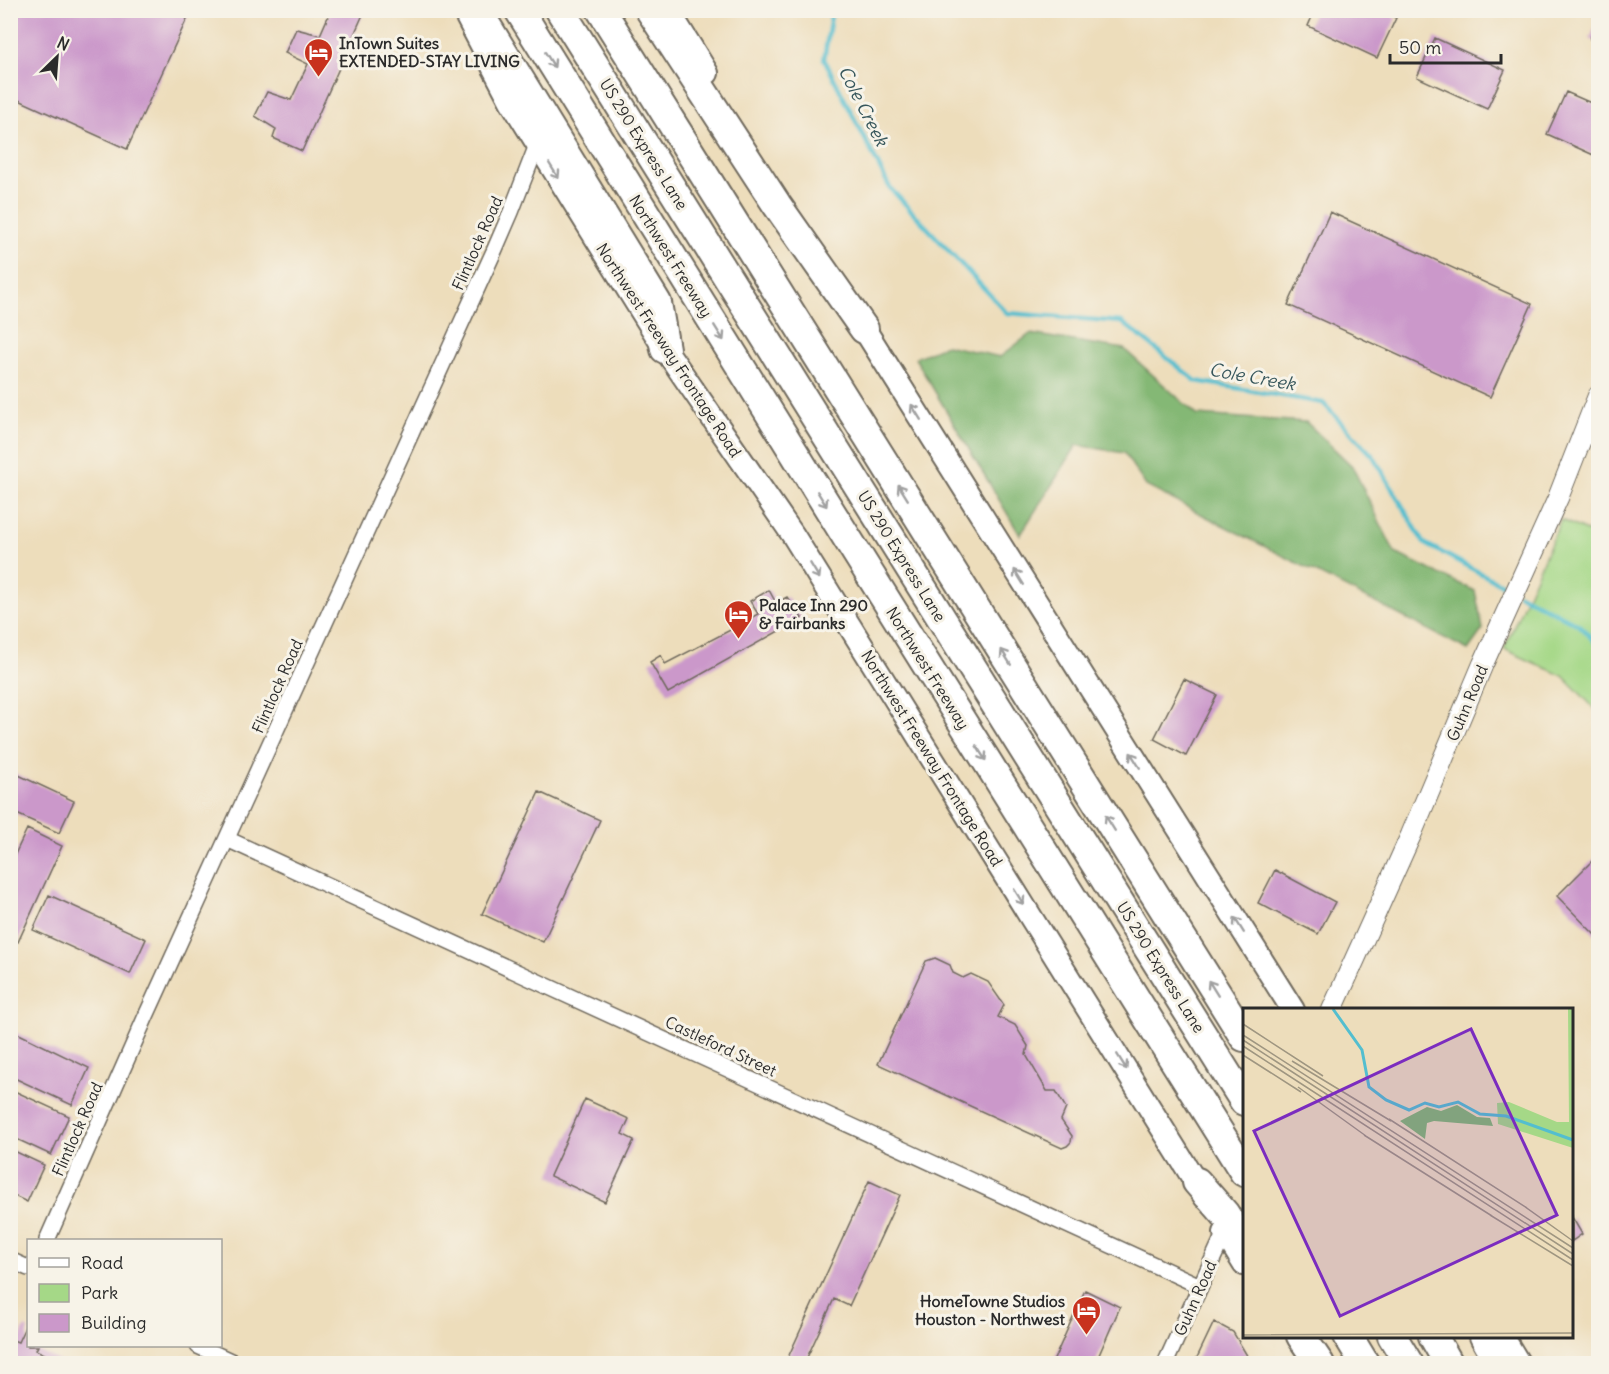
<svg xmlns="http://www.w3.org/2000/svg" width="1609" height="1374" viewBox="0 0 1609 1374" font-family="Delius,sans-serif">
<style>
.green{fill:#a5d887;stroke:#688259;stroke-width:1.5}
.forest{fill:#84b874;stroke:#587250;stroke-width:1.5}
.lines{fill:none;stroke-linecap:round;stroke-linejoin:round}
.stream{stroke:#53becf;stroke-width:4.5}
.building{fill:#cb98ca}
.minor-casing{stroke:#6f695d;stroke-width:18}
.tertiary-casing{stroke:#6f695d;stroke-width:22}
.secondary-casing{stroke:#6f695d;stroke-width:26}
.motorway-casing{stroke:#6f695d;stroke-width:32}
.minor{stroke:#fff;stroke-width:15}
.tertiary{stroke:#fff;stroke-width:20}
.secondary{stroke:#fff;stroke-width:22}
.motorway{stroke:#fff;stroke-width:28}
.oneway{stroke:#a0a0a0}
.labels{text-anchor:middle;stroke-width:6;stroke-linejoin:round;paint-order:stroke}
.poi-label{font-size:16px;font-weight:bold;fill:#2b2b2b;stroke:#f7f3e8;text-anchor:start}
.street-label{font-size:16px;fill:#2b2b2b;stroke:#f7f3e8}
.water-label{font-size:18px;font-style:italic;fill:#37575c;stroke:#f7f3e8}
.inset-river{fill:none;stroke:#53becf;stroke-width:3}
.inset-road{fill:none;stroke:#9f9681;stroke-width:1.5}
.view{fill:#7b2cbf;fill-opacity:0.15;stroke:#7b2cbf;stroke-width:3}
.inset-edge{fill:none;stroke:#2b2b2b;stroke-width:3}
</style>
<rect width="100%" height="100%" fill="#f7f3e8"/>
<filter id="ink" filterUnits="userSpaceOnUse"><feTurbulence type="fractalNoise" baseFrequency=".0167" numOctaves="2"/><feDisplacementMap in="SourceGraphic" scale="12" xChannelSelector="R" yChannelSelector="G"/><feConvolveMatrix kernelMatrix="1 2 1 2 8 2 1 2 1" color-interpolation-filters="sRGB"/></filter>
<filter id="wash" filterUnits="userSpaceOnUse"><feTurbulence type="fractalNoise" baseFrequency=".008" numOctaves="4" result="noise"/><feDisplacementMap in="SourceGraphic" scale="24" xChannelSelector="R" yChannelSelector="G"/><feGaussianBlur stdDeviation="1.35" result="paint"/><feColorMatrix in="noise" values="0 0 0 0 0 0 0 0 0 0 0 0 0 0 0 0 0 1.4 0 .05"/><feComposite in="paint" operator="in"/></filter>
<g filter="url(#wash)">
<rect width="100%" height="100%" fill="#edddbb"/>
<path class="green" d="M1561 520 1598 536V712L1563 676 1504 649Z"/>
<path class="forest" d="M1030 334 1124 349 1197 415 1306 422 1352 466 1395 553 1475 591 1483 629 1468 650 1146 486 1124 453 1077 445 1020 535 915 358 946 345 1000 357Z"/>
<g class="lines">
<path class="stream" d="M832 10 824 59 890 188 1007 313 1122 322 1196 381 1323 403 1373 456 1424 543 1512 590
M1519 594 1579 625 1598 645"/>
</g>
<g id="blocks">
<path class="building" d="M10 10H191L127 149 10 96Z
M331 10H365L302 151 273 138 276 129 255 116 267 92 291 100 308 64 285 53 296 29 320 35Z
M1315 10H1379L1396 18 1377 58 1308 26Z
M1598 20V42L1590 39Z
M1435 38 1505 70 1487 109 1417 77Z
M1566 92 1598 106V157L1547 134Z
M1330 212 1532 304 1490 397 1288 305Z
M769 590 776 603 787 597 802 618 668 693 650 662 661 655 665 664 742 624 737 616 745 612 749 619 758 614 750 601Z
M1184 679 1217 695 1186 756 1154 739Z
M10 771 74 801 59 833 10 811Z
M539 792 600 820 543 942 482 914Z
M27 829 62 846 18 942 10 939V865Z
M1598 855V938L1557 896Z
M1275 870 1335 902 1318 934 1258 903Z
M49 895 146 939 130 974 33 930Z
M935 958 950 965 953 973 963 978 971 974 988 982 1004 1005 998 1017 1015 1025 1028 1046 1026 1055 1047 1091H1056L1066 1108 1061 1120 1072 1136 1071 1142 1067 1146 1062 1148 878 1064 926 961Z
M15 1032 89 1068 72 1105 10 1076V1041Z
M10 1089 69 1116 51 1155 10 1136Z
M585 1099 629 1119 622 1134 634 1140 605 1202 550 1176Z
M10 1149 44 1165 27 1202 10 1194Z
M869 1181 900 1195 849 1306 834 1299 804 1364H785Z
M1572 1217 1582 1234 1572 1241Z
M1085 1290 1120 1307 1095 1364H1052Z
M1214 1322 1233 1332 1252 1364H1194Z
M25 1327 28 1329V1346H38L36 1350 65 1364H10V1339L18 1342Z"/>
</g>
</g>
<g filter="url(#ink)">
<use href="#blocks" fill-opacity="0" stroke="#6f695d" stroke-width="1.5"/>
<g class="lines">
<defs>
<path id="minor" d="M227 839 1200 1286
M47 1240 146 1016 495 249 511 212 537 145
M10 1260 28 1268
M198 1346 237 1364
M1165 1364 1225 1232"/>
<path id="tertiary" d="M1332 1010 1411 835 1483 664 1558 498 1598 396"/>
<path id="secondary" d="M668 10 707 73
M467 17 511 101 665 349 793 535 1205 1197
M856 316 1293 1010
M1225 1233 1244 1264
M1502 1336 1519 1364"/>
<path id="motorway" d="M477 10 657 303 665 349
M519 10 844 533 1244 1172
M560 10 1244 1101
M601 10 1244 1037
M650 10 777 205 864 329
M1197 1182 1225 1214 1244 1245
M1301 1336 1320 1364
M1348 1336 1365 1364
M1392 1336 1409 1364
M1433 1336 1449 1364
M1484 1336 1500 1364"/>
</defs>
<use href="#minor" class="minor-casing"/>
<use href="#tertiary" class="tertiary-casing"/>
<use href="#secondary" class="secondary-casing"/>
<use href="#motorway" class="motorway-casing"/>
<use href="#minor" class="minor"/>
<use href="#tertiary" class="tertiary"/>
<use href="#secondary" class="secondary"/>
<use href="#motorway" class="motorway"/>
</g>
<defs><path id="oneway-shaft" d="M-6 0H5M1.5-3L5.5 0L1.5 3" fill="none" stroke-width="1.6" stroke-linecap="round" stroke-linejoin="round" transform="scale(1.5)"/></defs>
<g class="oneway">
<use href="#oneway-shaft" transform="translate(550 60) rotate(58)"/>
<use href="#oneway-shaft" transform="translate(554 171) rotate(58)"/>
<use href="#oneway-shaft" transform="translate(719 333) rotate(58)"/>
<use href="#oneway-shaft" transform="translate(916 412) rotate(-122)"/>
<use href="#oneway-shaft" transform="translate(903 492) rotate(-122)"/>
<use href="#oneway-shaft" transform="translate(822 499) rotate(58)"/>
<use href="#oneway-shaft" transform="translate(815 571) rotate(59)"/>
<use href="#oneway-shaft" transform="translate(1019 577) rotate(-122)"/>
<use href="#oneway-shaft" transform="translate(1006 657) rotate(-122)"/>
<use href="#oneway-shaft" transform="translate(981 753) rotate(58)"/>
<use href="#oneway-shaft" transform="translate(1135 760) rotate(-122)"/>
<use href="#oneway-shaft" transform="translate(1110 823) rotate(-122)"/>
<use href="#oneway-shaft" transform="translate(1019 897) rotate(58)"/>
<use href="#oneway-shaft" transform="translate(1239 925) rotate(-122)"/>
<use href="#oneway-shaft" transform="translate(1213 988) rotate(-122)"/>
<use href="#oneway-shaft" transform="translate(1122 1062) rotate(58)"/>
</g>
</g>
<defs>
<symbol id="hotel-pin" viewBox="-11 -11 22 30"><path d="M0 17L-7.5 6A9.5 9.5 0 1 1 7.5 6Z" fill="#c8321e" stroke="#f7f3e8"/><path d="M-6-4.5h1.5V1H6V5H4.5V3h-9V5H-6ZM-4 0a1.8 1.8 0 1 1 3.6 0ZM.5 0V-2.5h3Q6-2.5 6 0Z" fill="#fff"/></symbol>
</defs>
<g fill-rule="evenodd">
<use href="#hotel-pin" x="302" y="36" width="33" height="45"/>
<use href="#hotel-pin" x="722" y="598" width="33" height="45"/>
<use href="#hotel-pin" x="1070" y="1294" width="33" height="45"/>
</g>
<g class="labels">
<g class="poi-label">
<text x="339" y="49">InTown Suites<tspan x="339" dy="18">EXTENDED-STAY LIVING</tspan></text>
<text x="759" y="611">Palace Inn 290<tspan x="759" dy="18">&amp; Fairbanks</tspan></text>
<text x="1065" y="1307" text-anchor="end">HomeTowne Studios<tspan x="1065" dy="18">Houston - Northwest</tspan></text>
</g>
<g class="street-label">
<text transform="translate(644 144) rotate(58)" y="6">US 290 Express Lane</text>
<text transform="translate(477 243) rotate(-66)" y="6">Flintlock Road</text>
<text transform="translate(671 256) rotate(58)" y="6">Northwest Freeway</text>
<text transform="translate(669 350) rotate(57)" y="6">Northwest Freeway Frontage Road</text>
<text transform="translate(902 556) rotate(58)" y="6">US 290 Express Lane</text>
<text transform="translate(928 668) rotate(58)" y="6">Northwest Freeway</text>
<text transform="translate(277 686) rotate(-66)" y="6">Flintlock Road</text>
<text transform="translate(1467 703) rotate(-67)" y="6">Guhn Road</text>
<text transform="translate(932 758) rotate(58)" y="6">Northwest Freeway Frontage Road</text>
<text transform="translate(1161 967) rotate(58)" y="6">US 290 Express Lane</text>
<text transform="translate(721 1046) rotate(25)" y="6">Castleford Street</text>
<text transform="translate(77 1129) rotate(-66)" y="6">Flintlock Road</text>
<text transform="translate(1195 1298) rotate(-66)" y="6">Guhn Road</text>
</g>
<g class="water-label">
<text transform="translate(863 106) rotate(63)" y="6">Cole Creek</text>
<text transform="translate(1252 377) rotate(10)" y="6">Cole Creek</text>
</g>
</g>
<g transform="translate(1243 1008)">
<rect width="330" height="330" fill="#edddbb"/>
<path d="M325 1H330V140L255 116 254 95 266 94 314 114H326Z" fill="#a5d887"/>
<path d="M214 97 234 109 247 110 250 118 191 113 184 115 182 131 157 113 184 99 198 103Z" fill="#84b874"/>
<path class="inset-river" d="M90 1 119 42 126 79 143 92 166 102 182 95 196 99 215 94 237 106 263 108 330 132"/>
<path class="inset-road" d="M0 16 80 68M0 27 330 240M0 32 330 246M0 38 330 252M0 47 58 84M49 53 148 113M55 79 123 128M146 111 284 200M121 127 249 208M281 198 330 233M247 207 330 258M0 327 330 325"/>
<path class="view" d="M228 21 314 207 97 308 11 123Z"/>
<rect width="330" height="330" class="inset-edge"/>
</g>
<rect width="1609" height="1374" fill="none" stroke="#f7f3e8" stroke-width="36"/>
<rect x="27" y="1239" width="195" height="108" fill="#f7f3e8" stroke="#a5a39c" stroke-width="1.5"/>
<rect x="39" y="1258" width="30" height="9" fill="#ffffff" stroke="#a5a39c" stroke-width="1.5"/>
<text x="81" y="1269" font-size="18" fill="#2b2b2b">Road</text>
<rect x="39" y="1284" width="30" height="18" fill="#a5d887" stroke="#a5a39c" stroke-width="1.5"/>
<text x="81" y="1299" font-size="18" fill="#2b2b2b">Park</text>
<rect x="39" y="1314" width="30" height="18" fill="#cb98ca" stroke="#a5a39c" stroke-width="1.5"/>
<text x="81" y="1329" font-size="18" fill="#2b2b2b">Building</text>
<g transform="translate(57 57) rotate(25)" stroke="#f7f3e8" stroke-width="4.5" paint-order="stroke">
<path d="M0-4.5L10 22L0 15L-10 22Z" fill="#2b2b2b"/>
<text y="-9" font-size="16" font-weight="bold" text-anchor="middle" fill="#2b2b2b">N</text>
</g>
<path d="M1390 54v9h111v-9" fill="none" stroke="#2b2b2b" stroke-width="3"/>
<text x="1399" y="54" font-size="18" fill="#2b2b2b" stroke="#f7f3e8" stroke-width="4.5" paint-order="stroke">50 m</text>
</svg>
